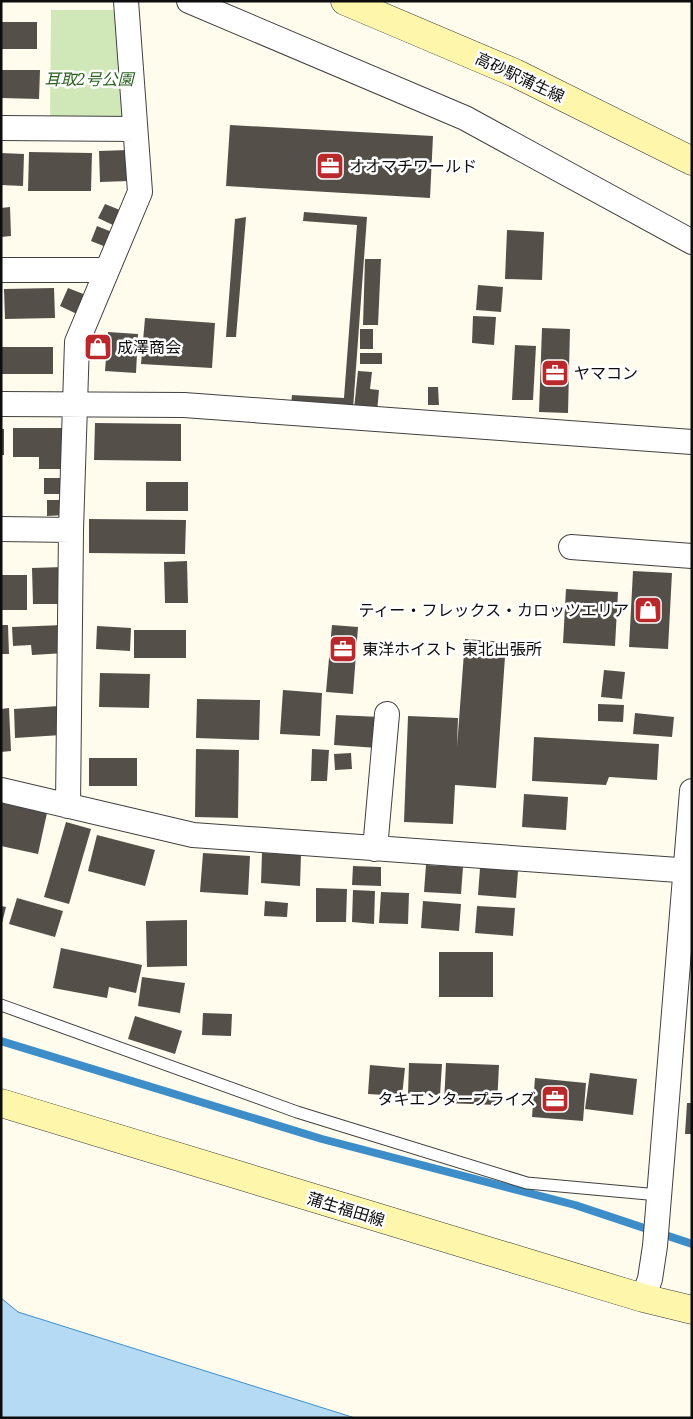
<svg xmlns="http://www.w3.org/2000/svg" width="693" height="1419" viewBox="0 0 693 1419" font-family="'Noto Serif','Noto Sans JP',serif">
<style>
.green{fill:#d0e8b8}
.water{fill:#b4daf4;stroke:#3d8dc9}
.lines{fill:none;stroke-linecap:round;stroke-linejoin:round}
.stream{stroke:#3d8dc9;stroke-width:8}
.building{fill:#554f4a}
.lane-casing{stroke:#404040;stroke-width:13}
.street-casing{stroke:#404040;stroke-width:26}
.secondary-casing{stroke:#2f2f2f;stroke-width:29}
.lane{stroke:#fff;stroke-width:11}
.street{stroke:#fff;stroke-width:24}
.secondary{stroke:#fdf6ab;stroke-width:28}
.labels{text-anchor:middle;stroke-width:5;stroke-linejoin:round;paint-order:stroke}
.street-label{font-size:16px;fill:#0d0d0d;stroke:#fff}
.park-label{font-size:16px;font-style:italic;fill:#2b631f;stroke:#fff}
.poi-label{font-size:16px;fill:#0d0d0d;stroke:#fff;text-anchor:start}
</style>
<rect width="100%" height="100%" fill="#fffcee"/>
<path class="green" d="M51 10H123L130 118H50Z"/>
<path class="water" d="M1 1298 18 1312 355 1418H1Z"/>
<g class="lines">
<path class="stream" d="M1 1041 322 1139 575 1205 692 1244"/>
</g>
<path class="building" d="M1 22H37V49H1Z
M1 70H40L39 99 1 98Z
M230 125 433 136 430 198 226 186Z
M128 150 129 181 100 182 99 151Z
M29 152 92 153 91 191H28Z
M1 153 24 154 23 186 1 185Z
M105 204 120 210 113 225 98 218Z
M10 207 11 236 1 237V208Z
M304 212 367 217 353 409 291 405 292 395 344 398 357 225 303 221Z
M246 217 236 337H226L235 219Z
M97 226 112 232 106 247 91 241Z
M507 230 544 232 542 280 505 279Z
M365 259H381L378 325H363Z
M478 285 503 287 501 312 476 310Z
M54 288 55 318 5 319 4 289Z
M68 288 86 295 77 314 60 306Z
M473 316 496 317 494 345 472 343Z
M145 318 215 323 212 368 141 364Z
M542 328 570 329 568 413 539 412Z
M360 329H373V349H360Z
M108 332 138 334 136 373 105 371Z
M515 345 536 346 533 400H512Z
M1 347H53V374H1Z
M360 353H382V364H360Z
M358 371 372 372 370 389 379 390 377 412 354 409Z
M428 387H438L439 405H428Z
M95 423 181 424V461L94 460Z
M13 428H65V469H39V457H13Z
M1 429H4V455H1Z
M44 478H67V494H44Z
M146 482H188V511H146Z
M47 500H65L66 515 47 516Z
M89 519 186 520 185 554 89 553Z
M187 561 188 603H165L164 562Z
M63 567 64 604H33L32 568Z
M633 571 672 573 668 649 629 647Z
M1 575H27V610H1Z
M566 589 618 592 615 646 563 643Z
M1 625H8L9 654H1Z
M64 625 65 653 32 655 31 645 13 646 12 627Z
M332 625 358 627 353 694 326 692Z
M97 626 131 628 130 651 96 649Z
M134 630H186V658H134Z
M465 639 506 642 496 788 455 785 453 824 404 822 408 716 458 718 457 747Z
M604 670 625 672 622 699 601 697Z
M100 673 150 674 149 708 99 707Z
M283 690 322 693 320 736 280 734Z
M197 699 260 700 259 740 196 738Z
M598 704 624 705 623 722 598 721Z
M59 706 61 735 15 738 14 709Z
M9 708 11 751 1 752V709Z
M635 713 674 717 672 737 633 734Z
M336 715 380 717 378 748 334 745Z
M534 737 659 744 657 780 609 777 606 785 532 781Z
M196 749 239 750 238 818 195 817Z
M312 749 329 750 327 781H311Z
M351 753 352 769 335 770 334 754Z
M89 758H137V786H89Z
M524 794 568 797 566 830 522 827Z
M1 802 47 813 38 854 1 846Z
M66 822 91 829 69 904 44 897Z
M97 835 155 850 145 886 88 871Z
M203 853 250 856 248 895 200 892Z
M262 853 301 854 300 886 261 883Z
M426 865 463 867 461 894 424 892Z
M353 866 381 867V886L352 885Z
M480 868 518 871 516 898 478 895Z
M316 888 347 889 346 922H316Z
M353 890 375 891 374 924 352 922Z
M381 892 409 893 408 924 379 923Z
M17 898 63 911 55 937 9 924Z
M265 901 288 903 287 917 264 916Z
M423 901 461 904 459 931 421 928Z
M1 906 6 907 2 923H1Z
M477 906 515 908 513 936 475 933Z
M187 920V966L147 967 146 921Z
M61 948 142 965 136 993 109 987 107 998 53 988Z
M439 952H493V997H439Z
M142 977 185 983 180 1013 138 1006Z
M203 1013 232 1014 231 1036 202 1035Z
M135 1016 182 1031 175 1054 128 1039Z
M409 1063 442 1064 440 1095 408 1094Z
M446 1063 499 1065 497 1105 444 1103Z
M370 1065 405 1068 402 1096 368 1094Z
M590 1073 637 1079 633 1115 585 1109Z
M535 1078 586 1083 583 1121 532 1117Z
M687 1103H692V1134H685Z"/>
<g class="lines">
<defs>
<path id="lane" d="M1 1005 297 1112 527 1183 659 1195"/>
<path id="street" d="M189 1 465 118 692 242
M1 128 135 129
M1 270H107
M1 404 184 405 692 442
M1 529 71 530
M571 547 692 556
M1 790 193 835 692 871
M68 806 71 530 77 342 140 192 126 1
M375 849 387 714
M643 1298 650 1279 655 1246 692 791"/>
<path id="secondary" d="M345 1 515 73 692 161
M1 1103 643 1298 692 1310"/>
</defs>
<use href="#lane" class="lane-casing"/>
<use href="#street" class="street-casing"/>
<use href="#secondary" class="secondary-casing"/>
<use href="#lane" class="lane"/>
<use href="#street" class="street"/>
<use href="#secondary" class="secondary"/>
</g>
<defs>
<symbol id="office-square" viewBox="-11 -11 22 22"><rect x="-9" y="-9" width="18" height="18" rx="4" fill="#b9292b" stroke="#fff"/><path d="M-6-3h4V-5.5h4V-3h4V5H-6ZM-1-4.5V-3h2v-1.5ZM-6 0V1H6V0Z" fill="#fff"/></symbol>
<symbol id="shop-square" viewBox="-11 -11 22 22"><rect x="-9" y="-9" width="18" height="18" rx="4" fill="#b9292b" stroke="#fff"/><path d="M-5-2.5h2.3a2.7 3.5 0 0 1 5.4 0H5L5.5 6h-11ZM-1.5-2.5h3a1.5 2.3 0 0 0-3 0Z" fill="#fff"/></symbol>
</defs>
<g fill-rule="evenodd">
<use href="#office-square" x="314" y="150" width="32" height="32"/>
<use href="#shop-square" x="82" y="331" width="32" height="32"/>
<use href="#office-square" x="539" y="357" width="32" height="32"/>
<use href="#shop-square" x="632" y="594" width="32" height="32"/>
<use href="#office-square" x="327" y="633" width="32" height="32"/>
<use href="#office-square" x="539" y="1083" width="32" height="32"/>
</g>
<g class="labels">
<g class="street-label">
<text transform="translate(520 77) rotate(25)" y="6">高砂駅蒲生線</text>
<text transform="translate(346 1209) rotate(17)" y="6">蒲生福田線</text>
</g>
<g class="park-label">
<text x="89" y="85">耳取2号公園</text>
</g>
<g class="poi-label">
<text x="349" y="172">オオマチワールド</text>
<text x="117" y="353">成澤商会</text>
<text x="574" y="379">ヤマコン</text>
<text x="629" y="616" text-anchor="end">ティー・フレックス・カロッツエリア</text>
<text x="362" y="655">東洋ホイスト 東北出張所</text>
<text x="536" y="1105" text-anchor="end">タキエンタープライズ</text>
</g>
</g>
<rect width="693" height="1419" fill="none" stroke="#0d0d0d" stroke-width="5"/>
</svg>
